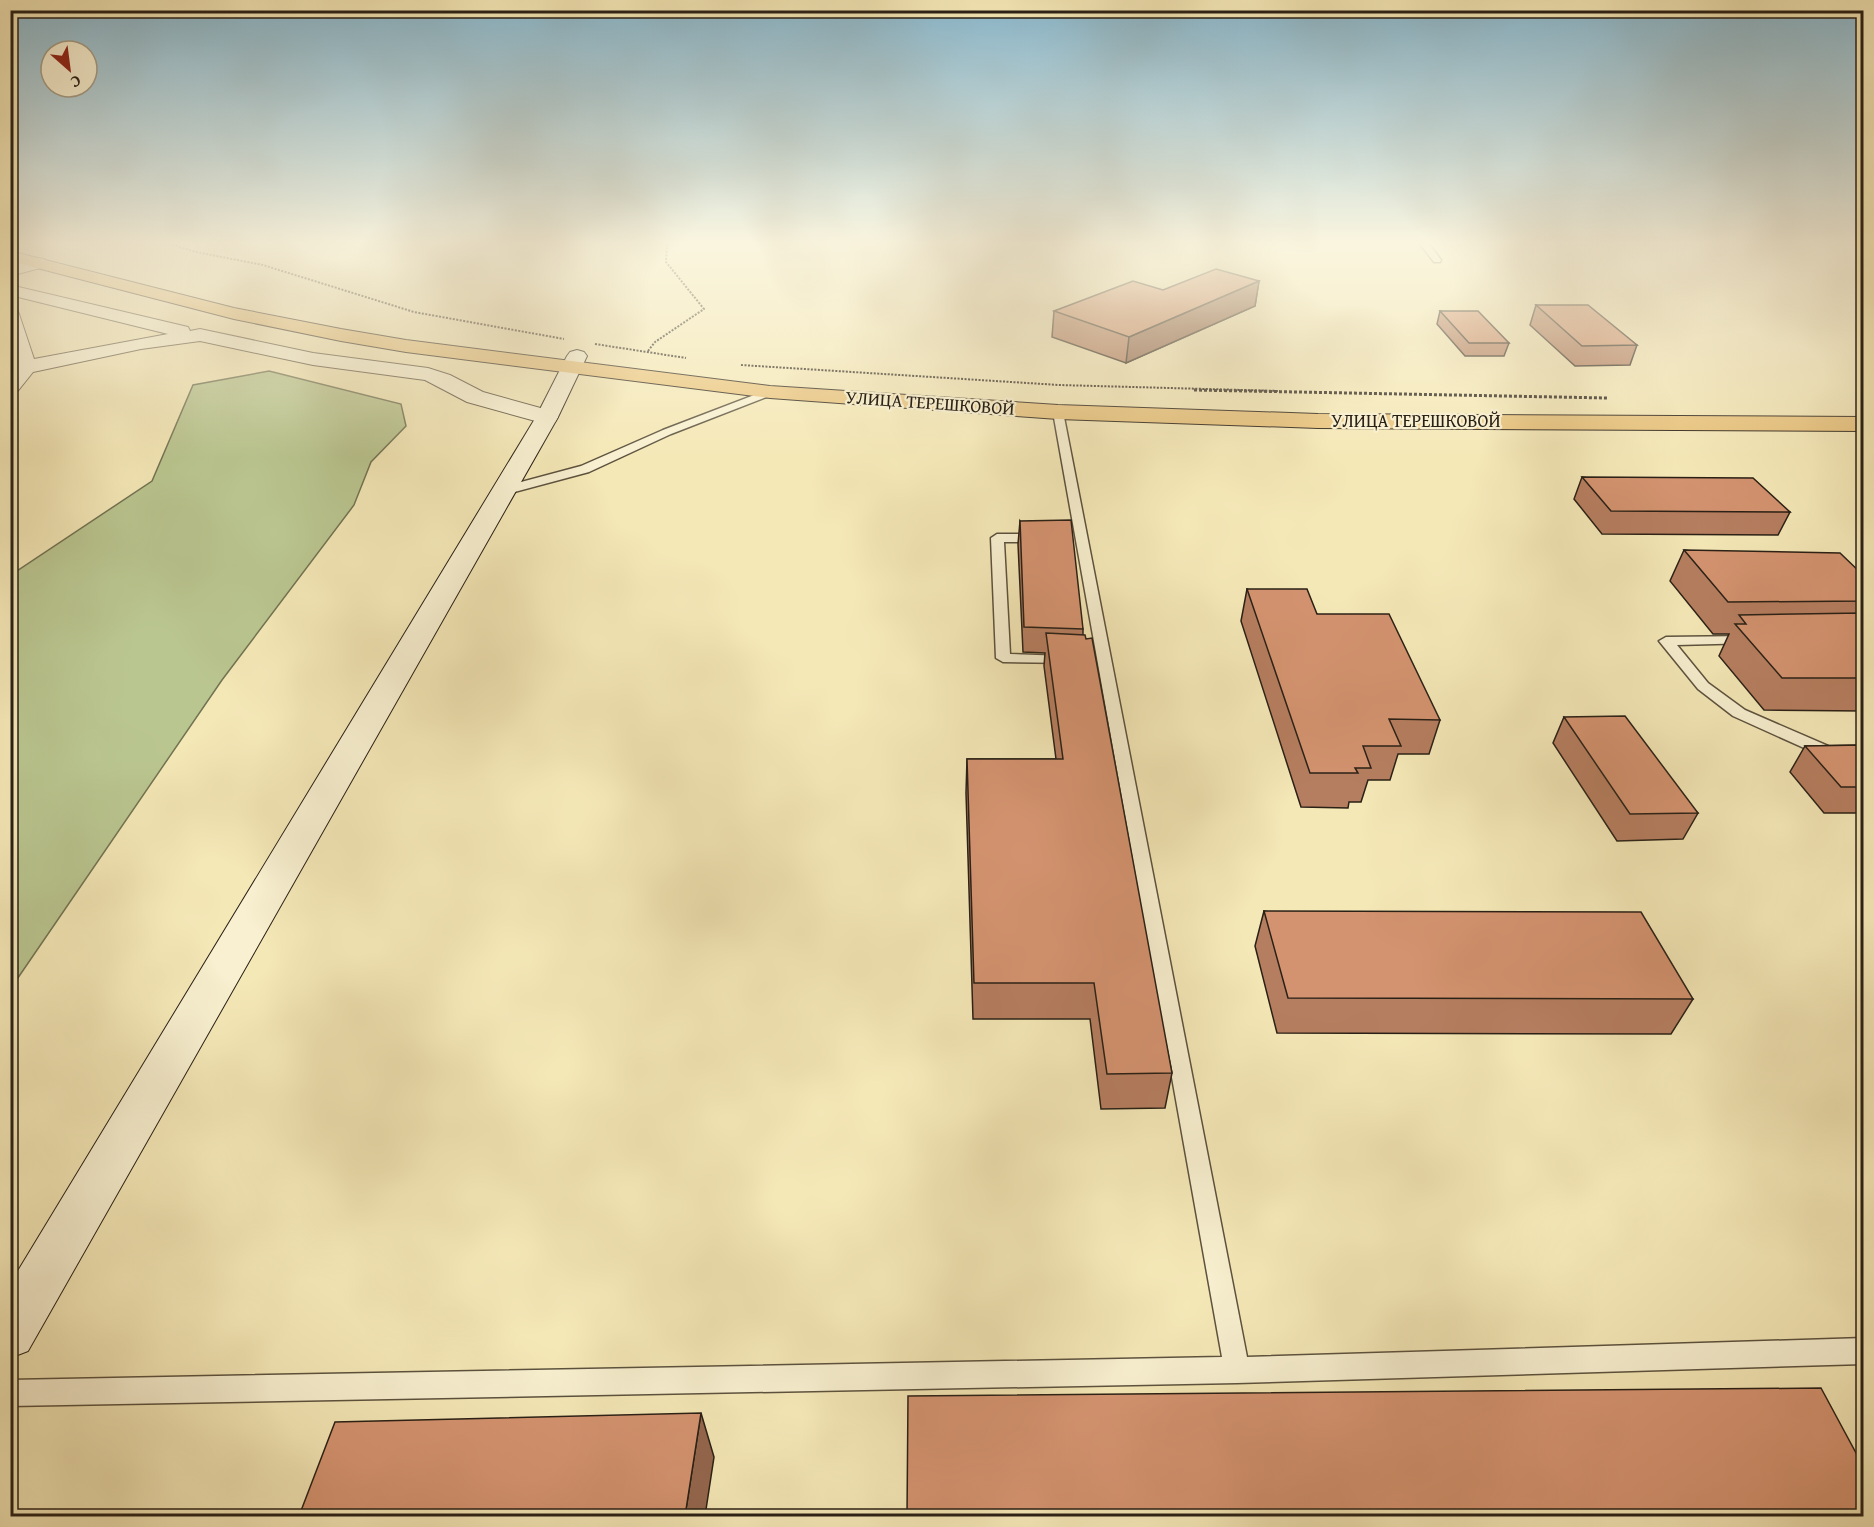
<svg xmlns="http://www.w3.org/2000/svg" width="1874" height="1527" viewBox="0 0 1874 1527" font-family="'Gentium Book Plus',serif">
<style>
.green{fill:#bac690;stroke:#727353;stroke-width:1.5}
.lines{fill:none;stroke-linecap:round;stroke-linejoin:round}
.lane-casing{stroke:#5c523e;stroke-width:3}
.street-casing{stroke:#5c523e;stroke-width:2}
.secondary-casing{stroke:#292016;stroke-width:2}
.primary-casing{stroke:#292016;stroke-width:2}
.path-far1{stroke:#292016;stroke-width:2;stroke-dasharray:2 1.5;stroke-linecap:butt}
.path{stroke:#292016;stroke-width:3;stroke-dasharray:3 2;stroke-linecap:butt}
.lane{fill:#f8f0d0;fill-rule:evenodd}
.street{fill:#f8f0d0;fill-rule:evenodd}
.secondary{fill:#f8f0d0;fill-rule:evenodd}
.primary{fill:#eac47c;fill-rule:evenodd}
.wall{fill:#b67e60;stroke:#292016;stroke-width:1.5}
.shaded-wall{fill:#94674e;stroke:#292016;stroke-width:1.5}
.building{fill:#d49370;stroke:#292016;stroke-width:1.5}
.labels{text-anchor:middle;stroke-width:4.5;stroke-linejoin:round;paint-order:stroke}
.far-street-label{font-size:18px;fill:#292016;stroke:#f8f0d0}
</style>
<rect width="100%" height="100%" fill="#f5e8b7"/>
<filter id="stains"><feTurbulence type="fractalNoise" baseFrequency=".00333" numOctaves="4"/><feColorMatrix values="0 0 0 0 .2 0 0 0 0 .09 0 0 0 0 .02 0 0 0 .5 -.17"/></filter>
<radialGradient id="worn" r=".72"><stop offset=".6" stop-color="#630" stop-opacity="0"/><stop offset="1" stop-color="#630" stop-opacity=".3"/></radialGradient>
<path class="green" d="M269 371 401 404 406 426 371 462 354 505 222 680 11 988V575L152 481 193 385Z"/>
<g class="lines">
<defs>
<path id="lane" d="M1420 244H1429L1441 260 1440 262H1434Z
M770 389 775 392 774 394 671 434 589 472 503 495 497 491 499 488 581 466 663 430Z
M1058 409 1063 412 1247 1357 1864 1338V1364L1237 1383 10 1406V1380L1222 1357 1053 412Z
M997 534H1040L1046 538 1040 542H1004L1010 654 1065 656 1070 657 1072 660 1070 663 1003 662 996 658 991 538Z
M1749 636 1756 640 1754 643 1677 645 1708 683 1745 710 1842 752 1864 754V764L1833 761 1733 716 1698 689 1659 641 1666 637Z"/>
<path id="street" d="M38 258 44 259 46 263 44 267 10 276V265Z
M10 285 188 327 190 331 200 329 313 353 428 368 450 375 483 392 555 412 558 417 555 422 547 424 539 422 467 402 425 380 313 365 200 341 141 349 33 372 17 392 10 394V373L16 367 10 348V309L17 310 19 314 34 359 168 334 10 295Z"/>
<path id="secondary" d="M577 350 584 352 587 356 558 417 28 1351 10 1358V1284L536 417 567 356 570 352Z"/>
<path id="primary" d="M10 251 234 308 341 329 406 340 770 386 1058 405 1318 414 1864 417V431L1318 428 1058 419 770 398 406 352 341 341 234 319 10 261Z"/>
</defs>
<use href="#lane" class="lane-casing"/>
<use href="#street" class="street-casing"/>
<use href="#secondary" class="secondary-casing"/>
<use href="#primary" class="primary-casing"/>
<path class="path-far1" d="M169 244 196 252 263 265 414 312 564 339
M595 344 686 358
M648 351 655 342 704 309 666 262 667 244
M741 365 1059 385 1280 391"/>
<path class="path" d="M1194 390 1608 398"/>
<use href="#lane" class="lane"/>
<use href="#street" class="street"/>
<use href="#secondary" class="secondary"/>
<use href="#primary" class="primary"/>
</g>
<path class="wall" d="M1259 281 1255 306 1126 363 1052 337 1054 311 1163 290Z
M1536 305 1637 345 1630 365 1575 366 1530 325Z
M1440 311 1509 343 1504 356H1465L1437 324Z
M1582 477 1790 512 1778 535 1602 534 1574 499Z
M1020 521 1083 629V635L1172 1073 1165 1108 1101 1109 1090 1019H973L966 793 967 759H1056L1044 666 1045 653 1023 652 1018 544Z
M1684 550 1863 575V711L1764 710 1719 656 1729 634H1713L1670 581Z
M1247 589 1317 614 1440 720 1429 754H1398L1390 780H1368L1361 802H1349L1348 808 1301 807 1241 621Z
M1564 717 1698 813 1683 839 1617 841 1553 743Z
M1863 745V813H1824L1790 772 1805 746Z
M1264 911 1693 999 1671 1034 1277 1033 1255 946Z"/>
<path class="shaded-wall" d="M1259 281 1255 306 1126 363 1129 337Z
M701 1413 714 1457 705 1516H685Z"/>
<path class="building" d="M1216 269 1259 281 1129 337 1054 311 1133 281 1163 290Z
M1536 305H1588L1637 345 1582 346Z
M1440 311H1478L1509 343H1469Z
M1582 477 1753 478 1790 512 1611 511Z
M1071 520 1083 629 1024 627 1020 521Z
M1684 550 1840 553 1863 575V601L1728 602Z
M1247 589H1307L1317 614H1389L1440 720 1389 719 1401 746H1363L1371 768H1355L1358 773H1310Z
M1863 613V678H1782L1735 624H1746L1739 615Z
M1046 633 1085 635 1086 639 1092 638 1172 1073 1107 1074 1094 983H974L967 759H1063Z
M1625 716 1698 813 1630 814 1564 717Z
M1863 745V787H1841L1805 746Z
M1264 911 1641 912 1693 999 1288 998Z
M1821 1388 1863 1466V1516H907L908 1396Z
M701 1413 685 1516H299L335 1422Z"/>
<linearGradient id="sky" x2="0" y2="1"><stop stop-color="#89b9d0"/><stop offset="0.53" stop-color="#faf5df"/><stop offset="1" stop-color="#faf5df" stop-opacity="0"/></linearGradient>
<rect width="1874" height="458" fill="url(#sky)"/>
<g class="labels">
<g class="far-street-label">
<text transform="translate(930 403) rotate(4)" y="6">УЛИЦА ТЕРЕШКОВОЙ</text>
<text x="1416" y="427">УЛИЦА ТЕРЕШКОВОЙ</text>
</g>
</g>
<rect width="1874" height="1527" fill="none" stroke="#f5e8b7" stroke-width="36"/>
<rect x="12" y="12" width="1850" height="1503" fill="none" stroke="#292016" stroke-width="3"/>
<rect x="18" y="18" width="1838" height="1491" fill="none" stroke="#292016" stroke-width="1.5"/>
<g transform="translate(69 69) rotate(152)"><circle r="28" fill="#f8f0d0" stroke="#a59d86" stroke-width="1.5"/>
<path d="M0-4.5L10 22L0 15L-10 22Z" fill="#8f2418"/>
<text y="-9" font-size="16" font-weight="bold" text-anchor="middle" fill="#292016">С</text>
</g>
<rect width="100%" height="100%" filter="url(#stains)"/>
<rect width="100%" height="100%" fill="url(#worn)"/>
</svg>
